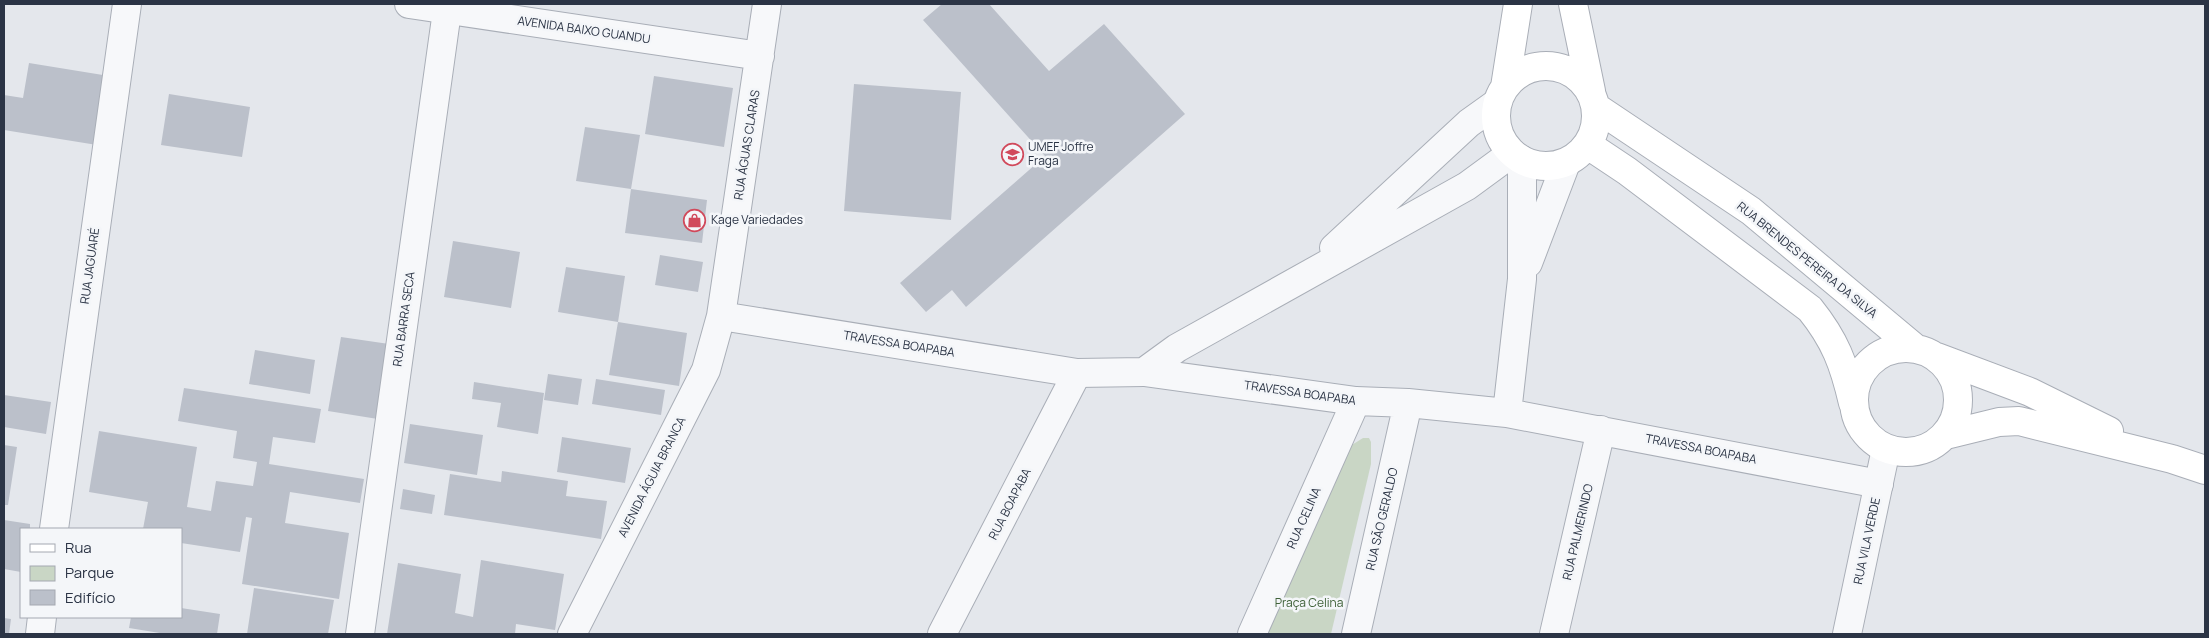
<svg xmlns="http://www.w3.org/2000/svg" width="2209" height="638" viewBox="0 0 2209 638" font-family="Manrope,sans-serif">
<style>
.green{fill:#c9d6c5}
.building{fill:#bbc0ca}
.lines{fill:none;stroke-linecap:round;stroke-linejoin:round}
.minor-casing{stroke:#a9aeb7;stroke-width:30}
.tertiary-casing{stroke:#a9aeb7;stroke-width:30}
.secondary-casing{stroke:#a9aeb7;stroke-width:30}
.minor{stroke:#f7f8fa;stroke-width:28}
.tertiary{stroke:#f7f8fa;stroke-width:28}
.secondary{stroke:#fff;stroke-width:28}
.labels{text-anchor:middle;stroke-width:5;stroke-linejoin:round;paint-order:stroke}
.street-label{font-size:12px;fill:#2b3445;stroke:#f4f6f9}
.poi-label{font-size:12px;fill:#2b3445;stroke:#f4f6f9;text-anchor:start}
.park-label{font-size:12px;fill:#3f6138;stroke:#f4f6f9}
</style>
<rect width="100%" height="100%" fill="#e4e7ec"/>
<path class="green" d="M1363 438H1369L1371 442V464L1331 634H1262L1347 448Z"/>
<path class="building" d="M942 4H989L1049 71 1104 24 1185 114 966 307 952 290 926 312 900 283 1045 156 923 20Z
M29 63 109 76 97 145 4 130V95L23 98Z
M654 76 733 88 724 147 645 134Z
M854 84 961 92 951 220 844 211Z
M169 94 250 107 242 157 161 145Z
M585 127 640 135 631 189 707 200 702 243 625 233 631 189 576 181Z
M453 241 520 252 511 308 444 297Z
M660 255 703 262 698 292 655 285Z
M566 267 625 276 618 322 558 312Z
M618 322 687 333 679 386 609 375Z
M341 337 396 345 384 420 328 411Z
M255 350 315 360 310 394 249 384Z
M548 374 582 379 578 405 544 400Z
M596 379 665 390 661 415 592 404Z
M474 382 544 393 538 434 497 427 501 403 472 399Z
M184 388 321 409 315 443 273 437 269 464 364 479 360 503 290 492 285 523 349 533 339 599 242 584 252 518 246 517 240 552 181 543V529H143L148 502 89 492 99 431 197 447 187 507 211 511 216 481 253 486 257 462 233 458 237 431 178 421Z
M4 395 51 402 46 434 4 427Z
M410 424 483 435 477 475 404 463Z
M562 437 631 448 625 483 557 472Z
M4 445 17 447 8 505H4Z
M502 471 568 481 566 496 607 501 601 539 444 515 450 474 501 482Z
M403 489 435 495 432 514 400 509Z
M4 520 30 524V529H21V572L4 569Z
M481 560 564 574 555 630 516 624 515 634H387L398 563 461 574 455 613 473 617Z
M254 588 334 600 328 634H247Z
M181 608 220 614 217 634H166L129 628 131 617H181Z
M4 618 11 619 9 634H4Z"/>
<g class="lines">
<defs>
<path id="minor" d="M1528 263 1566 163
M1144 372 1356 401 1408 403 1507 413 1879 484
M1507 413 1522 279V160
M54 529 127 4
M40 634 42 617
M360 634 448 4
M942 634 1077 373
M1252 634 1356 401
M1356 634 1408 403
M1554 634 1601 430"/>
<path id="tertiary" d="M409 4 760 56
M1334 248 1469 123 1497 103
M721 316 1077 373 1144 372 1177 348 1467 186 1512 153
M572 634 706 370 721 316 767 4
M1847 634 1886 449"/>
<path id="secondary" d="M1573 4 1591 91
M1496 116a50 50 0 1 1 100 0a50 50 0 1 1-100 0Z
M1505 87 1518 4
M1597 108 1751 211 1915 348
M1588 145 1627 171 1810 309C1835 340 1844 364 1853 403
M1854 400a52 52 0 1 1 104 0a52 52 0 1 1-104 0Z
M1937 357 2030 392 2109 431
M1946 435 1999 422 2019 421 2172 459 2205 470"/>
</defs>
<use href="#minor" class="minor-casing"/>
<use href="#tertiary" class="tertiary-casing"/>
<use href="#secondary" class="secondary-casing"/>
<use href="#minor" class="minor"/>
<use href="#tertiary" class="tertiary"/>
<use href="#secondary" class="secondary"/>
</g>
<defs>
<symbol id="school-ring" viewBox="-11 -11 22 22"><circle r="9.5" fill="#f4f6f9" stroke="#d1495b" stroke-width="1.5"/><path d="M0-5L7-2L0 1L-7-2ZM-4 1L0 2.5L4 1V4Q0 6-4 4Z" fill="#d1495b"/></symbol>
<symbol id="shop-ring" viewBox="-11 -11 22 22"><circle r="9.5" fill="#f4f6f9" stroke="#d1495b" stroke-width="1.5"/><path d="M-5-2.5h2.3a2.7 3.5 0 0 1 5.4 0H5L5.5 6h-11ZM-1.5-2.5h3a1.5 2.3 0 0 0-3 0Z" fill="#d1495b"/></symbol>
</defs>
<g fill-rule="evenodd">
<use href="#school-ring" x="1000" y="142" width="25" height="25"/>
<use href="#shop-ring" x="682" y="208" width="25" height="25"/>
</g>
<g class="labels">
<g class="street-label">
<text transform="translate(584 30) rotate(8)" y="4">AVENIDA BAIXO GUANDU</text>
<text transform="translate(747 145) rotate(-81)" y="4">RUA ÁGUAS CLARAS</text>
<text transform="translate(1807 260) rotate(39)" y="4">RUA BRENDES PEREIRA DA SILVA</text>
<text transform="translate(90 266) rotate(-82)" y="4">RUA JAGUARÉ</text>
<text transform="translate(404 319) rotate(-82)" y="4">RUA BARRA SECA</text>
<text transform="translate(899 344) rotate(9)" y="4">TRAVESSA BOAPABA</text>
<text transform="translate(1300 393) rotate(8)" y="4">TRAVESSA BOAPABA</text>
<text transform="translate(1701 449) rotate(11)" y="4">TRAVESSA BOAPABA</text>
<text transform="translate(652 477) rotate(-63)" y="4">AVENIDA ÁGUIA BRANCA</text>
<text transform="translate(1010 504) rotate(-63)" y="4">RUA BOAPABA</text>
<text transform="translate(1304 518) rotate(-66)" y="4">RUA CELINA</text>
<text transform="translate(1382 519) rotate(-77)" y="4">RUA SÃO GERALDO</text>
<text transform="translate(1578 532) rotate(-77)" y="4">RUA PALMERINDO</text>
<text transform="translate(1867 541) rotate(-78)" y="4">RUA VILA VERDE</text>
</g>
<g class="poi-label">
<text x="1028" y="151">UMEF Joffre<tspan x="1028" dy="14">Fraga</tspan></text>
<text x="711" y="224">Kage Variedades</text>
</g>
<g class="park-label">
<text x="1309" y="607">Praça Celina</text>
</g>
</g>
<rect width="2209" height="638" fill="none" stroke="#2b3445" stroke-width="10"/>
<rect x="20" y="528" width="162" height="90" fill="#f4f6f9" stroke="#a4a8b1"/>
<rect x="30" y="544" width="25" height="8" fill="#ffffff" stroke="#a4a8b1"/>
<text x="65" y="553" font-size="15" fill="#2b3445">Rua</text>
<rect x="30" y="566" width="25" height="15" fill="#c9d6c5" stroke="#a4a8b1"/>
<text x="65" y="578" font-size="15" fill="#2b3445">Parque</text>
<rect x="30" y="590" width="25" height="15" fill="#bbc0ca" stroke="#a4a8b1"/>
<text x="65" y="603" font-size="15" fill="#2b3445">Edifício</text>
</svg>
